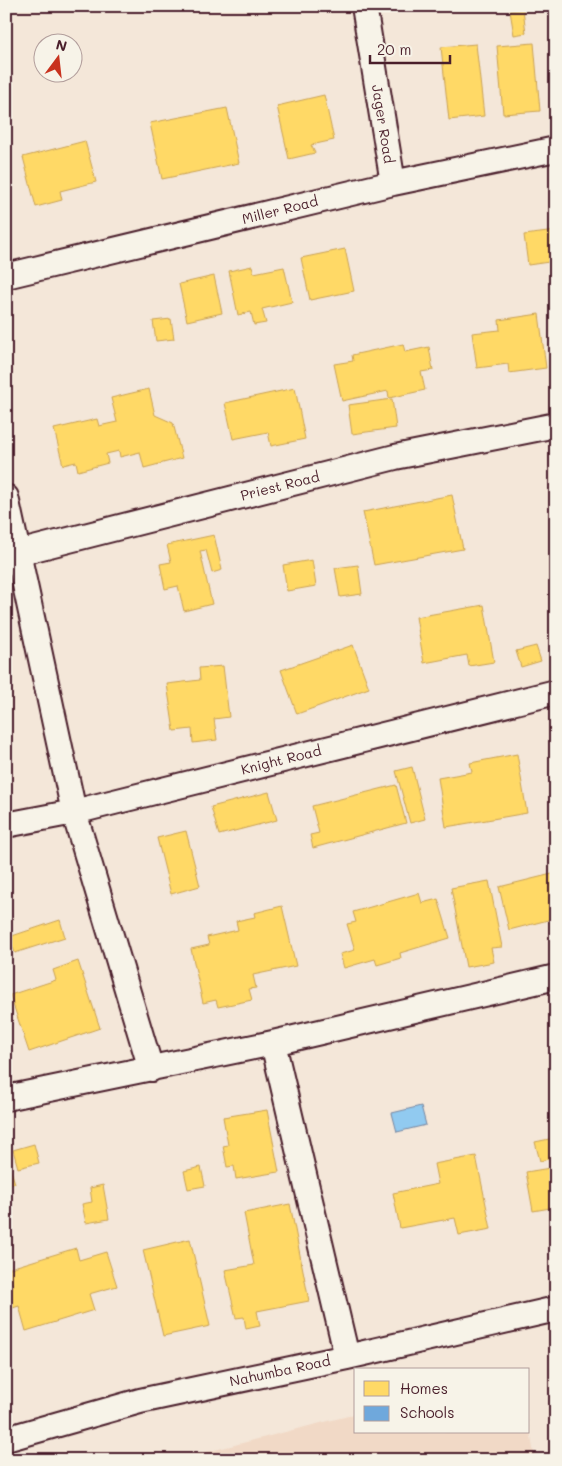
<svg xmlns="http://www.w3.org/2000/svg" width="562" height="1466" viewBox="0 0 562 1466" font-family="Mali,sans-serif">
<style>
.built{fill:#f1d9c6}
.water{fill:#91caf0;stroke:#7586a1}
.homes{fill:#ffd966;stroke:#c9a154}
.schools{fill:#6fa8dc;stroke:#647fa7}
.lines{fill:none;stroke-linecap:round;stroke-linejoin:round}
.minor-casing{stroke:#4a1f2b;stroke-width:28}
.minor{stroke:#f7f3e8;stroke-width:24}
.labels{text-anchor:middle;stroke-width:5;stroke-linejoin:round;paint-order:stroke}
.street-label{font-size:14px;fill:#4a1f2b;stroke:#f7f3e8}
</style>
<rect width="100%" height="100%" fill="#f4e7d9"/>
<filter id="ink" filterUnits="userSpaceOnUse"><feTurbulence type="fractalNoise" baseFrequency=".02" numOctaves="2"/><feDisplacementMap in="SourceGraphic" scale="10" xChannelSelector="R" yChannelSelector="G"/><feConvolveMatrix kernelMatrix="1 2 1 2 8 2 1 2 1" color-interpolation-filters="sRGB"/></filter>
<g filter="url(#ink)">
<path class="built" d="M356 1414V1432H528V1420L535 1460H188L187 1457Z"/>
<path class="water" d="M421 1106 426 1125 397 1132 392 1113Z"/>
<path class="homes" d="M523 9 526 33 514 35 510 11Z
M534 43 540 111 503 114 497 46Z
M476 44 484 116 449 120 441 47Z
M324 95 334 140 311 145 315 153 289 159 277 106Z
M227 108 239 163 162 179 150 123Z
M85 141 96 182 60 191 62 200 36 207 23 157Z
M556 231V261L528 265 524 235Z
M345 249 354 291 310 300 301 258Z
M252 266 254 273 284 267 292 302 262 309 266 323 254 325 251 312 238 315 229 271Z
M214 276 222 313 187 321 179 284Z
M539 314 546 368 509 373 508 364 477 368 472 333 500 330 499 320Z
M171 319 174 339 156 341 153 321Z
M403 344 405 352 429 347 433 370 421 372 425 390 389 398 388 391 342 401 334 364 353 361 352 355Z
M295 388 305 439 271 446 268 432 233 439 225 403Z
M149 389 155 415 173 423 182 458 144 468 140 452 120 457 119 451 106 454 108 463 78 471 76 462 63 465 54 429 97 419 99 426 117 422 111 398Z
M392 399 396 428 352 434 348 405Z
M452 495 463 549 374 565 363 512Z
M214 535 222 570 212 573 206 550 200 551 212 604 184 611 178 586 165 589 160 564 171 562 167 545Z
M312 560 316 586 287 591 283 565Z
M358 565 362 594 340 597 335 568Z
M484 605 494 662 469 666 467 655 424 663 416 617Z
M353 645 369 688 297 714 281 670Z
M536 646 541 661 521 667 516 651Z
M223 666 229 717 214 719 217 740 193 743 192 729 174 731 167 684 200 680 199 668Z
M517 754 527 813 446 827 438 778 472 772 470 763Z
M412 767 425 819 410 823 396 771Z
M396 785 406 823 313 848 310 835 319 833 312 806Z
M269 792 277 820 219 835 211 807Z
M186 831 200 886 171 894 157 838Z
M556 873V918L509 930 499 887Z
M489 881 502 947 491 948 494 962 466 967 451 888Z
M419 893 422 903 438 899 450 938 400 953 401 958 377 965 375 959 344 968 340 954 355 950 347 924 356 922 353 912Z
M282 906 296 966 253 975 256 988 249 989 252 1000 218 1007 216 1000 203 1003 191 949 209 945 207 937 238 930 236 921 255 917 254 913Z
M60 920 65 937 15 953 9 937Z
M78 961 100 1028 29 1052 10 995 56 980 53 970Z
M267 1110 279 1172 236 1179 234 1166 227 1167 223 1146 228 1145 223 1117Z
M554 1138 556 1146V1157L540 1161 535 1142Z
M34 1144 39 1163 18 1168 13 1150Z
M6 1156 15 1183 6 1185Z
M476 1156 491 1229 459 1235 455 1218 400 1228 393 1193 438 1184 434 1164Z
M201 1167 205 1186 188 1189 184 1171Z
M556 1167V1207L533 1211 526 1172Z
M103 1185 109 1219 86 1223 82 1204 92 1202 90 1188Z
M290 1204 309 1301 257 1311 260 1326 246 1329 244 1317 236 1318 225 1270 254 1265 244 1213Z
M190 1239 210 1326 163 1336 143 1250Z
M76 1248 79 1260 106 1252 117 1286 89 1294 94 1310 26 1331 19 1306 6 1310V1288L13 1286 7 1269Z"/>
<path class="schools" d="M501 1455 502 1460H483Z"/>
<g class="lines">
<defs>
<path id="minor" d="M364 6 393 183
M6 276 393 183 556 149
M6 497 74 812 151 1069
M6 556 395 457 556 425
M6 825 74 812 556 692
M273 1043 347 1357
M6 1098 273 1043 556 977
M6 1439 140 1401 347 1357 556 1309"/>
</defs>
<use href="#minor" class="minor-casing"/>
<use href="#minor" class="minor"/>
</g>
</g>
<g class="labels">
<g class="street-label">
<text transform="translate(383 124) rotate(81)" y="5">Jager Road</text>
<text transform="translate(280 210) rotate(-14)" y="5">Miller Road</text>
<text transform="translate(280 486) rotate(-14)" y="5">Priest Road</text>
<text transform="translate(281 760) rotate(-14)" y="5">Knight Road</text>
<text transform="translate(280 1371) rotate(-12)" y="5">Nahumba Road</text>
</g>
</g>
<rect width="562" height="1466" fill="none" stroke="#f7f3e8" stroke-width="25"/>
<rect x="12" y="12" width="537" height="1441" fill="none" stroke="#4a1f2b" stroke-width="2" filter="url(#ink)"/>
<rect x="354" y="1368" width="175" height="65" fill="#f7f3e8" stroke="#b29e9c"/>
<rect x="364" y="1381" width="25" height="15" fill="#ffd966" stroke="#b29e9c"/>
<text x="400" y="1394" font-size="15" fill="#4a1f2b">Homes</text>
<rect x="364" y="1406" width="25" height="15" fill="#6fa8dc" stroke="#b29e9c"/>
<text x="400" y="1418" font-size="15" fill="#4a1f2b">Schools</text>
<g transform="translate(58 58) rotate(15)"><circle r="24" fill="#f7f3e8" stroke="#b29e9c"/>
<path d="M0-4L9 19L0 12L-9 19Z" fill="#c8321e"/>
<text y="-8" font-size="14" font-weight="bold" text-anchor="middle" fill="#4a1f2b">N</text>
</g>
<path d="M370 55v8h80v-8" fill="none" stroke="#4a1f2b" stroke-width="2.5"/>
<text x="377" y="55" font-size="15" fill="#4a1f2b" stroke="#f7f3e8" stroke-width="4" paint-order="stroke">20 m</text>
</svg>
